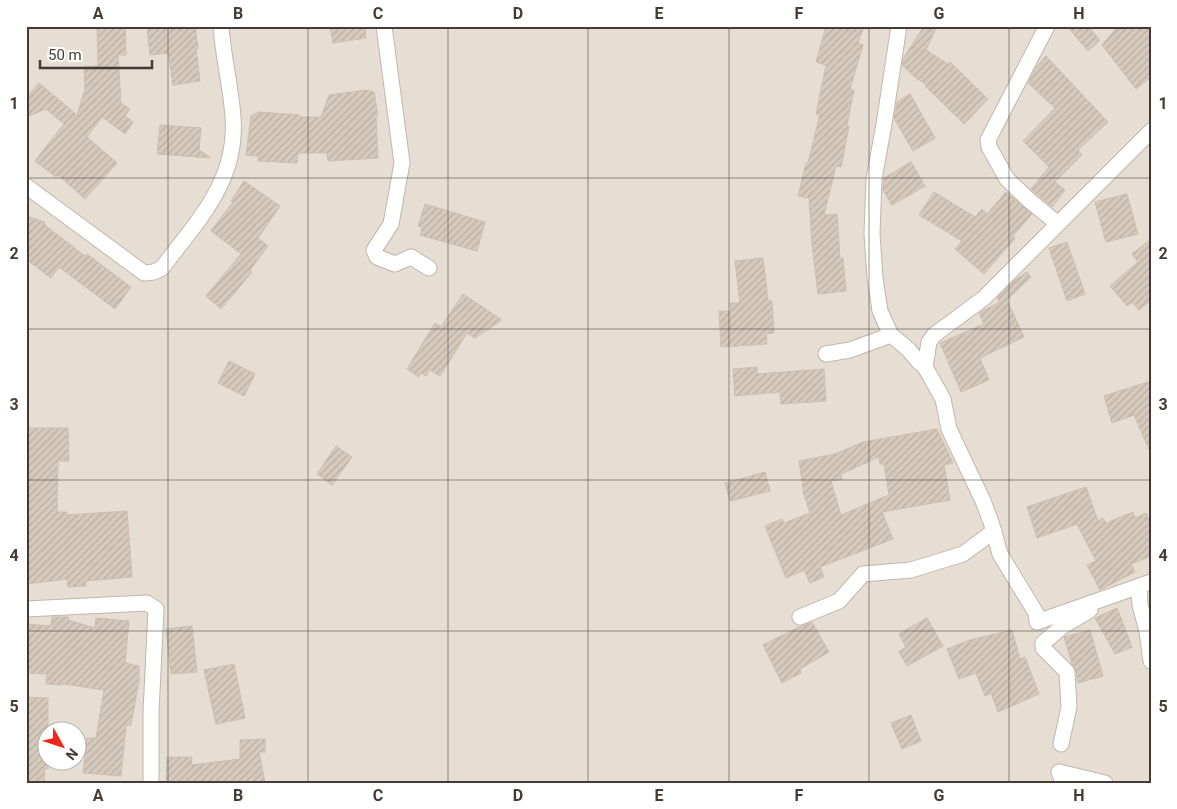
<svg xmlns="http://www.w3.org/2000/svg" width="1177" height="809" viewBox="0 0 1177 809" font-family="Roboto,sans-serif">
<style>
.residential{fill:#e6ded3;fill-rule:evenodd}
.building{fill:url(#building-hatch);stroke:#cebeae;fill-rule:evenodd}
.lines{fill:none;stroke-linecap:round;stroke-linejoin:round}
.minor-casing{stroke:#c0b6aa;stroke-width:17}
.minor{stroke:#fff;stroke-width:15}
.grid{fill:none;stroke:#443c34;stroke-width:1;stroke-opacity:0.55}
.neatline{fill:none;stroke:#443c34;stroke-width:2}
.grid-label{font-size:16px;text-anchor:middle;font-weight:bold;fill:#443c34}
</style>
<defs>
<pattern id="building-hatch" width="6" height="6" patternUnits="userSpaceOnUse" patternTransform="scale(1.25)"><rect width="6" height="6" fill="#d6cabd"/><path d="M-1 1l2-2M0 6l6-6M5 7l2-2" fill="none" stroke="#b9aea3"/></pattern>
</defs>
<rect width="100%" height="100%" fill="#f2ece4"/>
<path class="residential" d="M26 26H1151V783H26ZM48 732H78V762H48Z"/>
<path class="building" d="M97 26H125L126 55H118L121 103 130 109 125 116 133 122 125 134 102 117 87 137 117 163 85 199 58 175 56 177 35 161 64 124 46 109 26 117V98L39 83 77 115 85 89 84 67 98 66Z
M160 26H195L198 49H196L200 81 173 85 168 53 150 55 147 28Z
M330 26 365 27 366 38 333 43Z
M826 26H864L858 43 863 45 850 89 854 90 847 125 849 126 845 147 841 167 836 166 824 215 837 214 840 258H843L846 291 818 294 812 244 809 198 798 196 806 163H808L820 114H816L826 65 816 62Z
M924 26H937L926 50 948 64 950 62 988 99 964 124 925 86 927 85 916 78 902 65 903 59Z
M1067 26H1088L1100 40 1088 51Z
M1118 26H1151V77L1136 89 1102 45Z
M1046 56 1108 122 1078 150 1082 155 1055 182 1065 190 1052 207 1031 189 1049 167 1023 141 1055 108 1028 83 1037 66Z
M366 90 374 92 378 116 376 117 378 158 328 161 327 153H298L297 163 258 161V156L246 155 251 116 259 112 300 115V117H321L329 95Z
M910 94 935 138 913 151 894 118 897 102Z
M160 125 201 128 199 150 211 158 157 154Z
M911 162 925 186 892 205 883 190 884 178Z
M244 181 280 206 258 238 268 246 250 270 252 272 221 309 206 296 241 254 211 231 233 202 231 201Z
M934 192 975 217 982 209 987 214 1006 192 1032 214 1013 236 1015 238 984 274 955 249 962 241 919 215Z
M1127 194 1138 234 1106 242 1095 202Z
M425 204 485 222 477 251 420 235 422 227 418 226Z
M30 217 44 222 46 226 85 256 87 254 131 287 115 309 59 267 51 278 26 259V222Z
M1151 239V300L1139 310 1132 302 1127 306 1110 286 1138 262 1132 254Z
M1067 242 1085 294 1067 301 1049 248Z
M763 258 768 301H772L774 333 766 334 767 344 721 347 719 311H731L730 303H740L735 261Z
M1027 272 1031 277 1007 300 1024 337 980 358 989 380 961 392 940 343 984 324 979 313 1000 302 997 298 1015 280Z
M463 294 502 320 475 338 467 333 440 376 430 370 426 376 421 373 419 377 407 369 435 323 441 327Z
M229 361 255 374 244 396 218 383Z
M757 367V374L824 369 826 401 781 404 780 392 735 396 733 369Z
M1151 381V454L1134 415 1112 423 1104 396Z
M26 428H68L69 461H58L57 512H67L66 515 127 511 132 577 86 581V586L68 587 67 579 26 584Z
M937 429 953 463 944 465 950 500 882 512 893 539 820 567 824 577 810 583 804 570 786 578 765 526 782 519 784 523 810 513 804 495 799 461 835 454 863 442ZM879 457 880 464H884L889 495 841 515 831 481 842 479 841 474Z
M336 446 352 457 332 485 317 474Z
M765 472 770 491 730 501 725 483Z
M1086 487 1098 521 1103 518 1106 523 1133 512 1135 518 1146 513 1151 525V556L1131 564 1135 572 1100 590 1087 565 1096 561 1077 524 1037 538 1027 507Z
M1117 608 1132 647 1115 654 1095 618Z
M52 617H69L68 620 95 628 96 618 129 621 125 663 139 666V681L131 725H126L121 776 83 773 87 738H96L104 690 64 684 63 685 46 684 47 674 26 673V624L51 626Z
M927 618 943 646 907 666 899 652 906 647 899 634Z
M812 622 829 652 800 669 801 673 782 683 763 645 801 626Z
M192 626 197 672 171 674 166 629Z
M1012 630 1020 659 1025 657 1039 694 998 712 991 693 985 696 976 673 959 679 947 649 970 640Z
M1090 630 1103 676 1078 683 1076 671 1072 664 1064 637Z
M234 664 245 718 216 724 204 670Z
M26 697 48 698V769L45 768 44 783H26Z
M911 715 921 741 902 749 891 723Z
M265 739V752H259L265 783H166L167 757H192L191 765 240 759V740Z"/>
<g class="lines">
<defs>
<path id="minor" d="M384 26 402 163 391 224 374 250 377 257 395 264 411 257 429 268
M899 26 884 124 874 179 872 234 875 278 880 311 891 335 908 349 918 361 925 367 943 399 949 429 983 501 991 522 1000 554 1036 613 1037 622 1151 582
M1047 26 988 140 989 147 1007 179 1030 201 1058 224
M26 186 144 273 154 272 162 268C198 220 238 181 233 117 231 87 223 57 221 26
M826 354 850 350 891 335
M925 367 929 342 934 335 984 298 1151 131
M1139 587 1140 605 1147 631 1151 661
M26 609 147 603 156 609 151 712V783
M800 617 839 601 863 574 911 570 963 554 994 531
M1061 744 1069 707 1067 672 1043 648V643L1063 626 1090 610
M1063 783 1059 772 1105 783"/>
</defs>
<use href="#minor" class="minor-casing"/>
<use href="#minor" class="minor"/>
</g>
<path class="grid" d="M168 26V783M308 26V783M448 26V783M588 26V783M729 26V783M869 26V783M1009 26V783M26 178H1151M26 329H1151M26 480H1151M26 631H1151"/>
<rect width="1177" height="809" fill="none" stroke="#ffffff" stroke-width="55"/>
<g transform="translate(62 746) rotate(130)"><circle r="24" fill="#ffffff" stroke="#b4b1ae"/>
<path d="M0-4L9 19L0 12L-9 19Z" fill="#f52519"/>
<text y="-8" font-size="14" font-weight="bold" text-anchor="middle" fill="#443c34">N</text>
</g>
<path d="M40 60v8h112v-8" fill="none" stroke="#443c34" stroke-width="2.5"/>
<text x="48" y="60" font-size="15" fill="#443c34" stroke="#ffffff" stroke-width="4" paint-order="stroke">50 m</text>
<rect x="28" y="28" width="1122" height="754" class="neatline"/>
<g class="grid-label">
<text x="98" y="19">A</text>
<text x="238" y="19">B</text>
<text x="378" y="19">C</text>
<text x="518" y="19">D</text>
<text x="659" y="19">E</text>
<text x="799" y="19">F</text>
<text x="939" y="19">G</text>
<text x="1079" y="19">H</text>
<text x="14" y="109">1</text>
<text x="1163" y="109">1</text>
<text x="14" y="259">2</text>
<text x="1163" y="259">2</text>
<text x="14" y="410">3</text>
<text x="1163" y="410">3</text>
<text x="14" y="561">4</text>
<text x="1163" y="561">4</text>
<text x="14" y="712">5</text>
<text x="1163" y="712">5</text>
<text x="98" y="801">A</text>
<text x="238" y="801">B</text>
<text x="378" y="801">C</text>
<text x="518" y="801">D</text>
<text x="659" y="801">E</text>
<text x="799" y="801">F</text>
<text x="939" y="801">G</text>
<text x="1079" y="801">H</text>
</g>
</svg>
